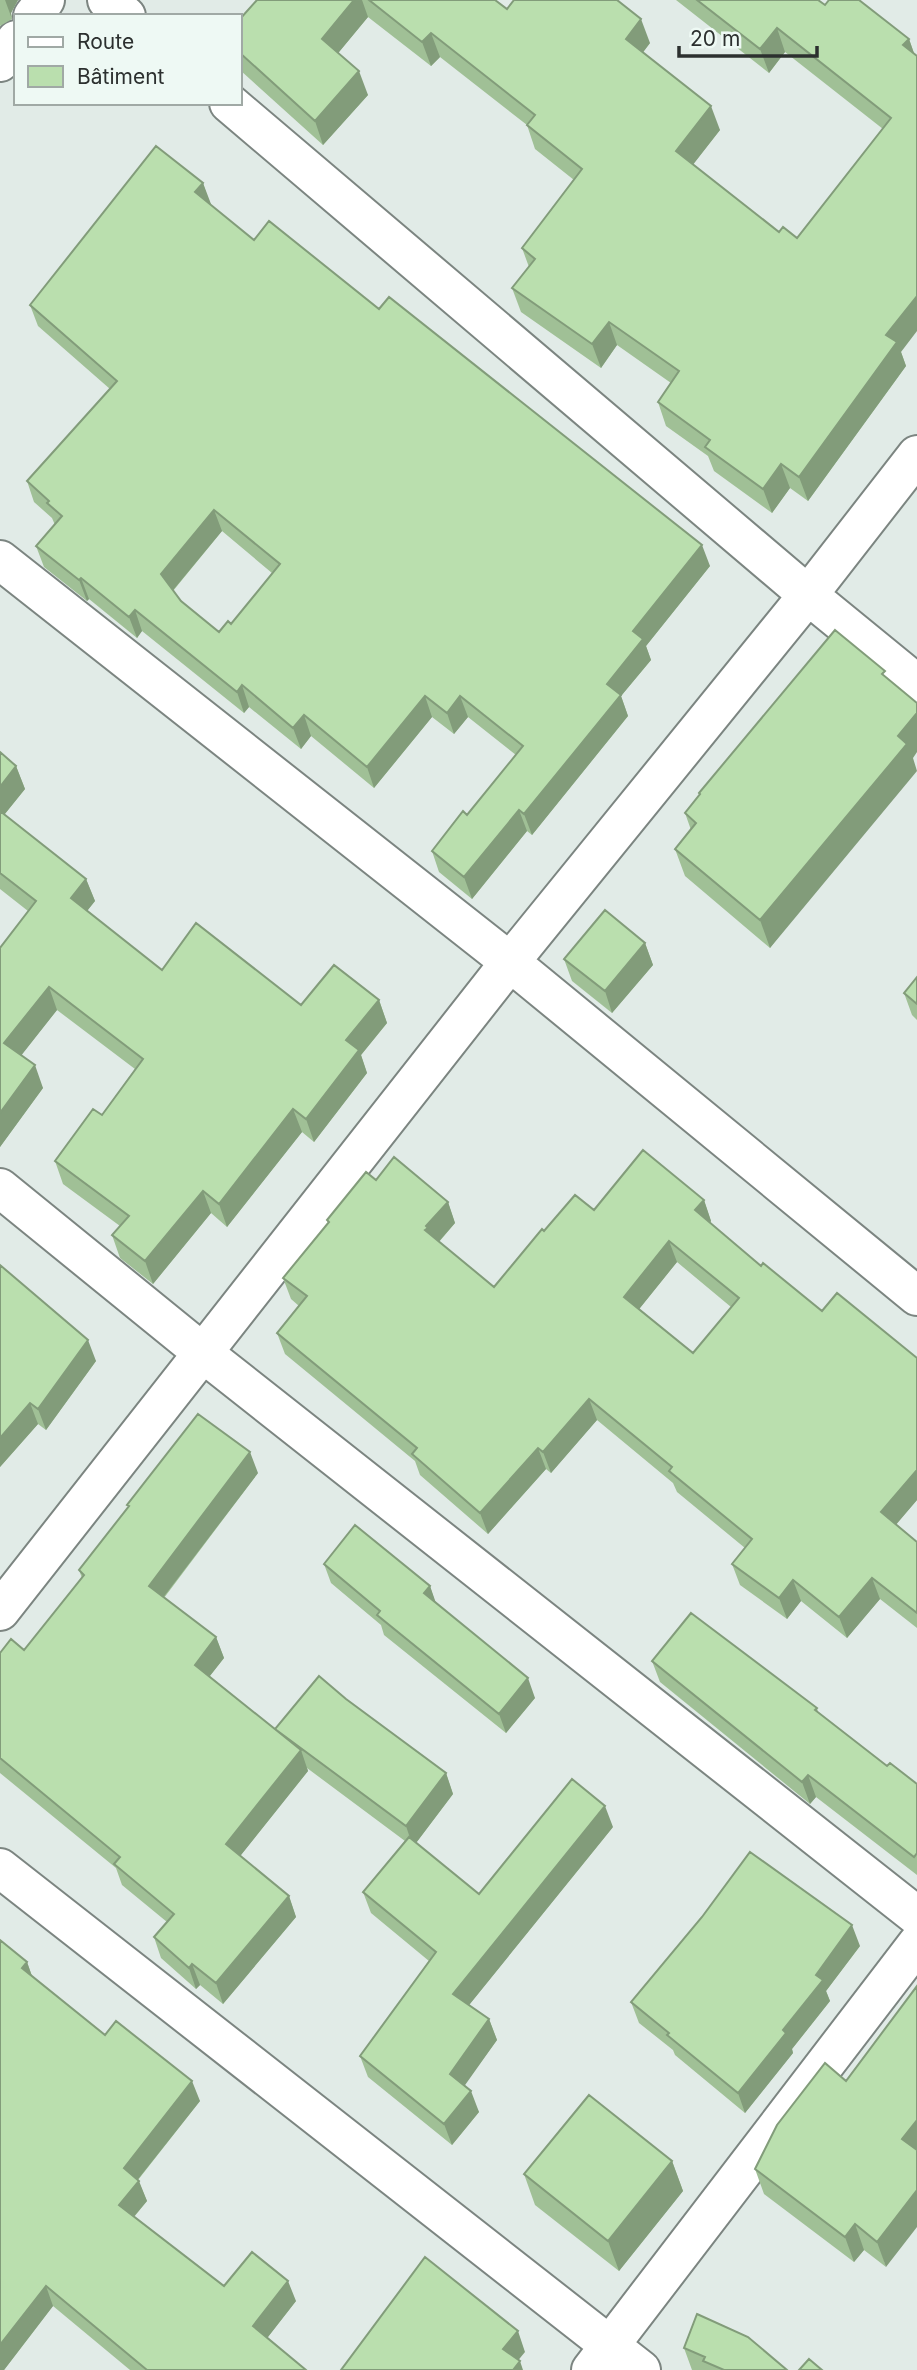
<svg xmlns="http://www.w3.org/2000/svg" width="917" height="2370" viewBox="0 0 917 2370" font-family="Inter,sans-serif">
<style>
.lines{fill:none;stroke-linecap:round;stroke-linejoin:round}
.street-casing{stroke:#7c8581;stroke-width:42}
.street{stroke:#fff;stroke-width:38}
.wall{fill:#a0c096;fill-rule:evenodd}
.shaded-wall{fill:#829c7a}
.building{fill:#badfae;stroke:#829c7a;stroke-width:2;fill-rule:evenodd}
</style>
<rect width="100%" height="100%" fill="#e1ebe7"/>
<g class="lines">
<defs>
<path id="street" d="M107 0 126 16
M33 16 45 0
M0 62 16 40
M229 103 808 595 917 684
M0 560 510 962 917 1296
M0 1188 203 1353 917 1916
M0 1611 510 962 808 595 917 455
M0 1868 641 2370
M591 2370 917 1944"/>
</defs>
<use href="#street" class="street-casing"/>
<use href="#street" class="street"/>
</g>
<path class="wall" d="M0 0H18L11 13 12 19 0 26Z
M257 0H495L507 9 650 43 643 52 720 130 693 164 779 232 797 238 883 129 785 52 769 73 676 0H818L825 5 909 39 914 53 901 352 906 366 808 501 790 488 772 513 714 471 708 456 666 426 658 402 671 383 617 345 601 368 521 312 512 288 529 267 522 248 574 180 535 149 527 125 440 57 431 66 368 17 338 53 368 95 323 145 240 70V19Z
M203 183 210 205 254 240 379 309 710 566 646 646 651 660 621 696 628 716 532 835 527 831 472 899 439 872 432 851 467 815 516 755 468 717 454 734 432 717 374 788 311 736 301 749 249 707 244 713 142 631 137 638 89 599 87 601 44 567 36 546 55 525 52 518 34 502 27 481 110 389 38 326 30 305ZM222 531 272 573 231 624 219 632 181 601 173 591Z
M0 752 16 766 25 789 4 815 86 879 95 901 87 911 162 970 301 1005 379 1000 387 1023 361 1055 367 1073 314 1142 302 1132 227 1227 211 1213 153 1284 120 1258 112 1235 120 1226 63 1184 55 1161 102 1115 135 1069 57 1010 21 1055 43 1088 0 1147V948L28 911 0 889Z
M913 758 770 948 685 876 675 849 691 830 685 813 700 795 699 793Z
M645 943 653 965 612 1013 572 981 564 959Z
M917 977V1020L912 1015 904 993Z
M376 1180 448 1202 455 1223 439 1242 494 1287 544 1231 594 1210 704 1200 711 1221 710 1223 917 1500 896 1524 917 1542V1628L880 1599 847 1638 801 1601 787 1619 740 1585 732 1564 745 1548 677 1492 673 1483 597 1420 551 1473 546 1469 488 1534 420 1475 415 1461 285 1354 277 1333 299 1306 291 1299 283 1278 328 1223 327 1220ZM677 1262 731 1307 693 1353 639 1309Z
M0 1265 96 1361 46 1430 38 1424 0 1467Z
M258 1473 164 1598 216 1637 224 1658 209 1677 275 1729 346 1699 446 1773 453 1794 416 1843 479 1894 613 1827 469 2005 489 2019 497 2040 464 2085 479 2112 452 2145 368 2077 360 2056 429 1961 371 1913 363 1892 405 1841 307 1768 308 1771 240 1856 289 1896 296 1917 223 2004 200 1985 196 1989 161 1958 154 1937 167 1922 122 1885 116 1868 0 1773V1653L24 1650 82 1578 79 1570 128 1508 127 1505Z
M324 1564 430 1586 435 1602 535 1698 506 1733 384 1635 381 1625 331 1583Z
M652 1661 817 1708 818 1712 887 1766 917 1784V1875L816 1797 810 1804 660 1682Z
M860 1946 826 1991 830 2001 792 2049 793 2053 745 2113 675 2055 673 2050 639 2023 631 2002Z
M27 1962 32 1976 105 2035 200 2101 138 2180 147 2201 134 2217 224 2286 296 2301 267 2338 306 2370H130L53 2306 4 2370H0Z
M825 2063 886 2267 864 2250 854 2262 764 2194 755 2169Z
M672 2161 683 2191 619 2271 535 2205 524 2174Z
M684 2348 787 2370H692Z"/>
<path class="shaded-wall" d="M5 0H18L11 13 12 19Z
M354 0H362L368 17 330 63 322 39Z
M641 19 650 43 635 63 626 39Z
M777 28 785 52 769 73 760 49Z
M431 33 440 57 431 66 422 42Z
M909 39 917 62 903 45Z
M359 71 368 95 323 145 315 121Z
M711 106 720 130 685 175 676 151Z
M203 183 211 204 203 214 195 192Z
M917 296V331L901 352 906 366 808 501 799 477 886 335Z
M609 322 617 345 601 368 592 344Z
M781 464 790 488 772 513 763 489Z
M214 510 222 531 169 595 161 574Z
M702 545 710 566 646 646 651 660 621 696 628 716 532 835 524 814 607 684 633 631Z
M81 578 89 599 87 601 79 580Z
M135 610 142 631 137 638 129 617Z
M242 685 249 707 244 713 237 692Z
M425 696 432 717 374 788 367 767Z
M460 696 468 717 454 734 447 713Z
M917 713V752L913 758 917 771 770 948 760 920 898 736Z
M304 715 311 736 301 749 293 728Z
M16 766 25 789 0 820V787Z
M519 810 527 831 472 899 464 877Z
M86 879 95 901 79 921 71 898Z
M645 943 653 965 612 1013 605 991Z
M49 987 57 1010 13 1066 4 1043Z
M379 1000 387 1023 361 1055 367 1073 314 1142 306 1119 346 1040Z
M35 1065 43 1088 0 1147V1113Z
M293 1109 302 1132 227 1227 219 1204Z
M203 1191 211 1213 153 1284 145 1261Z
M704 1200 711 1221 703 1231 695 1210Z
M448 1202 455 1223 435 1246 425 1230 426 1226Z
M669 1241 677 1262 632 1318 624 1297Z
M88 1340 96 1361 46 1430 38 1409Z
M589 1399 597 1420 551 1473 543 1452Z
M30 1403 38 1424 0 1467V1438Z
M538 1448 546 1469 488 1534 480 1513Z
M250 1452 258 1473 156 1607 149 1586Z
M917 1470V1500L889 1533 881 1512Z
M872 1578 880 1599 847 1638 839 1617Z
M793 1580 801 1601 787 1619 779 1598Z
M430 1586 437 1606 424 1593Z
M216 1637 224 1658 202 1686 195 1665Z
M528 1678 535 1698 506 1733 499 1714Z
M301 1750 308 1771 233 1865 226 1844Z
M446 1773 453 1794 413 1847 406 1826Z
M808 1775 816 1797 810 1804 802 1782Z
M605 1806 613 1827 461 2015 453 1994Z
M289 1896 296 1917 223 2004 216 1983Z
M852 1925 860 1946 826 1991 830 2001 792 2049 793 2053 745 2113 738 2093 783 2030 816 1975Z
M27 1962 34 1982 22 1968Z
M192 1964 200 1985 196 1989 189 1968Z
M489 2019 497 2040 458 2095 450 2074Z
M192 2081 200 2101 131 2188 124 2168Z
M471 2091 479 2112 452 2145 444 2124Z
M917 2120V2157L902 2139Z
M672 2161 683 2191 619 2271 608 2241Z
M139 2181 147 2201 126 2226 119 2205Z
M917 2190V2227L886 2267 877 2242Z
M855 2224 864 2250 854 2262 845 2237Z
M288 2281 296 2301 261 2346 253 2326Z
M46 2286 53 2306 4 2370H0V2345Z
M518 2331 525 2352 511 2369 503 2349Z
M520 2361 523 2370H513Z"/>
<path class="building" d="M257 0H354L322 39 359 71 315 121 240 53V19Z
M369 0H495L507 9 514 0H617L641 19 626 39 711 106 676 151 779 232 783 227 797 238 891 118 777 28 760 49 697 0H818L825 5 829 0H859L909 39 903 45 917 56V296L886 335 897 342 799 477 781 464 763 489 705 447 710 440 658 402 679 371 609 322 592 344 512 288 535 259 522 248 582 169 527 125 535 115 431 33 422 42Z
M156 146 203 183 195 192 254 240 269 221 379 309 389 297 702 545 633 631 643 639 607 684 621 695 524 814 519 810 464 877 432 851 463 811 467 815 523 746 460 696 447 713 425 696 367 767 304 715 293 728 242 685 237 692 135 610 129 617 81 578 79 580 36 546 62 516 47 503 49 501 27 481 117 381 30 305ZM214 510 280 564 231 624 228 621 219 632 181 601 161 574Z
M835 630 885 671 882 674 917 703V713L898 736 907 744 760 920 675 849 696 823 685 813 700 794 699 793Z
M0 752 16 766 0 787Z
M0 811 86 879 71 898 162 970 196 923 301 1005 334 965 379 1000 346 1040 359 1050 306 1119 293 1109 219 1204 203 1191 145 1261 112 1235 129 1216 55 1161 93 1109 102 1115 143 1059 49 987 4 1043 35 1065 0 1113V948L36 901 0 873Z
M605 910 645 943 605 991 564 959Z
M917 977V1004L904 993Z
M643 1150 704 1200 695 1210 761 1266 763 1263 822 1311 837 1293 917 1358V1470L881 1512 917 1542V1613L872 1578 839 1617 793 1580 779 1598 732 1564 752 1539 669 1471 672 1467 589 1399 543 1452 538 1448 480 1513 412 1454 417 1448 277 1333 307 1296 283 1278 329 1222 327 1220 366 1172 376 1180 394 1157 448 1202 426 1226 428 1228 425 1230 494 1287 542 1229 544 1231 575 1195 594 1210ZM669 1241 739 1298 693 1353 624 1297Z
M0 1265 88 1340 38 1409 30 1403 0 1438Z
M198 1414 250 1452 149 1586 216 1637 195 1665 301 1750 226 1844 289 1896 216 1983 192 1964 189 1968 154 1937 174 1914 114 1864 120 1857 0 1758V1653L11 1639 24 1650 84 1575 79 1570 129 1506 127 1505Z
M355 1525 430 1586 424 1593 528 1678 499 1714 377 1615 380 1611 324 1564Z
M691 1613 817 1708 815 1710 887 1766 890 1763 917 1784V1853L914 1857 808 1775 802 1782 652 1661Z
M319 1676 346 1699 446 1773 406 1826 275 1729Z
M572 1779 605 1806 453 1994 489 2019 450 2074 471 2091 444 2124 360 2056 436 1952 363 1892 409 1837 479 1894Z
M750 1852 852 1925 816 1975 823 1980 783 2030 786 2033 738 2093 667 2035 669 2033 631 2002 702 1917Z
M0 1940 27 1962 22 1968 105 2035 116 2021 192 2081 124 2168 139 2181 119 2205 224 2286 252 2252 288 2281 253 2326 306 2370H147L46 2286 0 2345Z
M917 1986V2120L902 2139 917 2150V2190L877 2242 855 2224 845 2237 755 2169 777 2125 825 2063 846 2081Z
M589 2095 672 2161 608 2241 524 2174Z
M425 2257 518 2331 503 2349 520 2361 513 2370H341Z
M697 2314 748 2337 787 2370H724L703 2361 705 2357 684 2348Z
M809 2359 822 2370H799Z"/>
<rect x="14" y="14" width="228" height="91" fill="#eef9f4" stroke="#a0a9a5" stroke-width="2"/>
<rect x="28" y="37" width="35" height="10" fill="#ffffff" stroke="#a0a9a5" stroke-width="2"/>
<text x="77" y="49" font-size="21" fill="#2c302f">Route</text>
<rect x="28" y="66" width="35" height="21" fill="#badfae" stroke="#a0a9a5" stroke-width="2"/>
<text x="77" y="84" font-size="21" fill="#2c302f">Bâtiment</text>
<path d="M679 46v10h138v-10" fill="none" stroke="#2c302f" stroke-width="3.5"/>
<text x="690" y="46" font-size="21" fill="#2c302f" stroke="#eef9f4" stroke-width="5" paint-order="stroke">20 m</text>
</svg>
